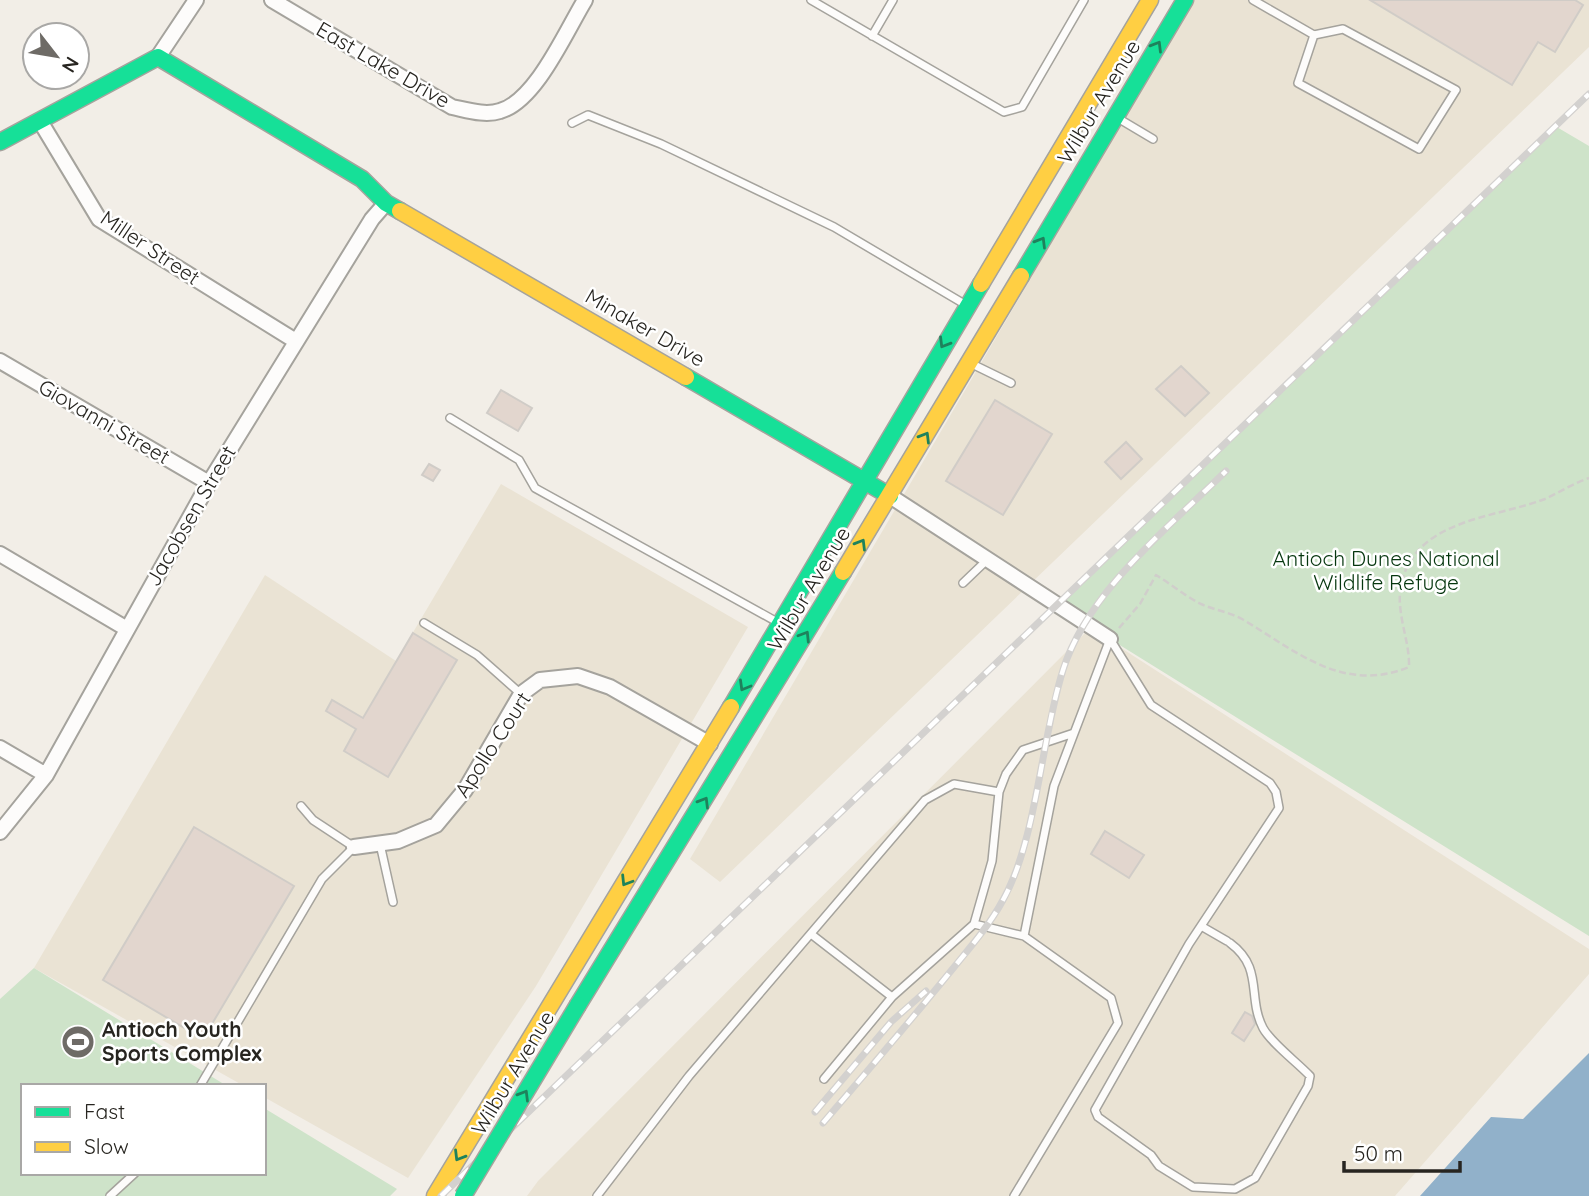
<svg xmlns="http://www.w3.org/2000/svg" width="1589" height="1196" viewBox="0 0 1589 1196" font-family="Quicksand,sans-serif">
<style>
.built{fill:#eae3d4}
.green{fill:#cee3c9}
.water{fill:#91b1ca}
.building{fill:#e2d6ce;stroke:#d0ccc7;stroke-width:2}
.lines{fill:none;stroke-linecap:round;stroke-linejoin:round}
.lane-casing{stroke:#a5a39d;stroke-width:10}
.street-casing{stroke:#a5a39d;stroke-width:18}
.fast-casing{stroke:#a5a39d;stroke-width:19}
.slow-casing{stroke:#a5a39d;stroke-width:19}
.path{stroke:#d0cecb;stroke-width:2.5;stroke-dasharray:7 3.5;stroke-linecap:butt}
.lane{stroke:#fdfcfb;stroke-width:7}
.street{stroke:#fdfcfb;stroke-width:14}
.fast{stroke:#16e098;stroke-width:16}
.slow{stroke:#ffcf43;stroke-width:16}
.rail-casing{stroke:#d3d1cf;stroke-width:7}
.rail{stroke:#fff;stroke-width:4.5;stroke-dasharray:13;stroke-linecap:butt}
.fast-bridge-casing{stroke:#a5a39d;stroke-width:19;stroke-linecap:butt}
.fast-bridge{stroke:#16e098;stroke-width:16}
.oneway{stroke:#1e825c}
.labels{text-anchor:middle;stroke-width:5;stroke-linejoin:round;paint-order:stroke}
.street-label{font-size:21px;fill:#272520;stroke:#fff}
.park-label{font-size:21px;fill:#05360e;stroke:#fff}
.poi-label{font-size:21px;font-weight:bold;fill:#272520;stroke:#fff;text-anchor:start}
</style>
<rect width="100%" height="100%" fill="#f2eee7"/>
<path class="built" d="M1194 0H1589V47L720 882 690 859Z
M501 484 748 627 536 986 408 1178 264 1097V1086H244L34 968 265 575 396 661Z
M1090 628 1589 949V974L1395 1196H527L538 1181Z"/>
<path class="green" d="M1555 126 1589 146V936L1110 639 1059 604Z
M34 968 227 1086H23V1173H264V1108L397 1189 390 1196H0V999Z"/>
<path class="water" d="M1589 1053V1196H1420L1491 1117 1523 1119Z"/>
<path class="building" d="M1370 0H1575L1583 5 1555 52 1538 42 1512 85Z
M1181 366 1209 393 1185 416 1156 389Z
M501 390 532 408 518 431 487 413Z
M995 400 1052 434 1003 515 946 481Z
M1126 442 1142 459 1121 479 1105 462Z
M429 464 440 470 433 481 422 475Z
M413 633 457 660 388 777 344 751 356 729 326 711 332 700 363 718Z
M194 827 294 886 203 1039 103 980Z
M1105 831 1144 855 1129 878 1091 854Z
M1245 1012 1252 1016 1255 1024 1244 1041 1232 1033Z"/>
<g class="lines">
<defs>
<path id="lane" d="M811 0 1004 112 1022 107 1084 0
M1253 0 1314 35 1343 29 1456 90 1419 149 1298 83 1314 35
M872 36 893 0
M1116 117 1153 139
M572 123 588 115 661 144 834 227 966 305
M970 363 1011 383
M450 418 519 460 535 488 779 623
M963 583 987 560
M424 623 477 655 521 694
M1110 639 1151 705 1270 783 1276 792 1279 808 1189 944 1095 1110 1098 1117 1151 1155 1159 1166 1193 1187 1235 1189 1255 1178 1308 1086 1310 1076C1298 1063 1271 1043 1263 1028 1247 997 1264 968 1230 943
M380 844 393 902
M974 924 992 861 999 792 1006 774 1023 750 1074 733
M1201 926 1227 941
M811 934 892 997 974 924 1024 936
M824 1079 892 997
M200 1086 322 879 354 847 313 820 301 806
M110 1196 135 1173
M597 1196 689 1076 925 800 954 784 999 792
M1014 1196 1118 1023 1111 998 1024 936 1054 786 1110 639"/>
<path id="street" d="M272 0 452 107C467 110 485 116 500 111 536 101 566 31 585 0
M158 57 196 0
M40 121 99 219 294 340
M0 361 209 483
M890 496 1110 639
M0 554 127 629
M0 748 46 775
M0 832 46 775 209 483 372 219 386 203
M354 847 398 841 436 825 465 790 521 694 540 680 578 676 610 687 710 744"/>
<path id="fast" d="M0 142 158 57 362 179 386 203 400 211
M1021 276 1185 0
M686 377 890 496
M731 707 981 284
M578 1005 843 572"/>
<path id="slow" d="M400 211 686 377
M981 284 1150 0
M843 572 1021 276
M435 1196 731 707"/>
</defs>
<use href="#lane" class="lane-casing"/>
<use href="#street" class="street-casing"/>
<use href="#fast" class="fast-casing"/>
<use href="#slow" class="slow-casing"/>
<path class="path" d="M1119 628 1140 604 1156 575C1171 584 1185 596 1201 604 1214 610 1229 612 1242 619 1296 651 1343 694 1409 667 1410 639 1394 610 1402 581 1418 519 1495 518 1545 499 1560 492 1574 483 1589 478"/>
<use href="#lane" class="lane"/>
<use href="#street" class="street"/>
<use href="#fast" class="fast"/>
<use href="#slow" class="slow"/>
<defs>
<path id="rail" d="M815 1112 891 1022 926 991
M823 1123C865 1074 906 1026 946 977 966 952 988 928 1003 900 1037 839 1041 739 1063 670 1088 591 1169 527 1226 471
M441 1196 1589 94"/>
</defs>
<use href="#rail" class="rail-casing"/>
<use href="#rail" class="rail"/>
<defs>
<path id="fast-bridge" d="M463 1196 578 1005"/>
</defs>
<use href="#fast-bridge" class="fast-bridge-casing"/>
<use href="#fast-bridge" class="fast-bridge"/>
</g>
<defs><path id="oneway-chevron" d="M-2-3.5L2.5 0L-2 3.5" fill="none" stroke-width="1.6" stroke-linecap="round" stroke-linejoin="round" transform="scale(1.75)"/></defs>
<g class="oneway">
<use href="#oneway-chevron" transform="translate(1157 46) rotate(-59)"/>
<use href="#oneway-chevron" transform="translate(1041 242) rotate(-59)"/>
<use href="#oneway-chevron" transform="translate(944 343) rotate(121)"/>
<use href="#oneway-chevron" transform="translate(925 437) rotate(-59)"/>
<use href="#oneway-chevron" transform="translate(861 544) rotate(-59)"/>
<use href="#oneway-chevron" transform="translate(805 636) rotate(-58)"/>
<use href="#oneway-chevron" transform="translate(744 686) rotate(120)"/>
<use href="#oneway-chevron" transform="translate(704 802) rotate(-59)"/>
<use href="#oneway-chevron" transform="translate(626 881) rotate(122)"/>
<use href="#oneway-chevron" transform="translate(524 1095) rotate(-59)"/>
<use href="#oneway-chevron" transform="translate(459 1156) rotate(121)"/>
</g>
<defs>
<symbol id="stadium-disc" viewBox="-11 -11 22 22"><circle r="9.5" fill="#6e6b66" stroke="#fff"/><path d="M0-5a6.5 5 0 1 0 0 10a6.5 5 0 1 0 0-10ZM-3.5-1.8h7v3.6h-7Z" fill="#fff"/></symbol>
</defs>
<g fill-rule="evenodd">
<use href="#stadium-disc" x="59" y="1023" width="38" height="38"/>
</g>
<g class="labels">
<g class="street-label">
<text transform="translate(383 65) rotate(30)" y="7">East Lake Drive</text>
<text transform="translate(1099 102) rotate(-59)" y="7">Wilbur Avenue</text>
<text transform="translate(150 248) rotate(34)" y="7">Miller Street</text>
<text transform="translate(645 328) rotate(30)" y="7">Minaker Drive</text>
<text transform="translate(104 422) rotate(30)" y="7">Giovanni Street</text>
<text transform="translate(191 516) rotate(-60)" y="7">Jacobsen Street</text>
<text transform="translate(809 589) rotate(-59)" y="7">Wilbur Avenue</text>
<text transform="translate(493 745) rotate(-57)" y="7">Apollo Court</text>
<text transform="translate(513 1073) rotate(-59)" y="7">Wilbur Avenue</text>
</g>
<g class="park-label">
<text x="1386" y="566">Antioch Dunes National<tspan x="1386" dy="24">Wildlife Refuge</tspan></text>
</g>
<g class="poi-label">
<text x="102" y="1037">Antioch Youth<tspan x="102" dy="24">Sports Complex</tspan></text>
</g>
</g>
<rect x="21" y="1084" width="245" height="91" fill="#ffffff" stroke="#a9a8a6" stroke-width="2"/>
<rect x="35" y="1107" width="35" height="10" fill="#16e098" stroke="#a9a8a6" stroke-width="2"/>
<text x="84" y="1119" font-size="21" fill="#272520">Fast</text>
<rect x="35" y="1142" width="35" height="10" fill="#ffcf43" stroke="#a9a8a6" stroke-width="2"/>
<text x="84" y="1154" font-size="21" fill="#272520">Slow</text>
<g transform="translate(56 56) rotate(121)"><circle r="33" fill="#ffffff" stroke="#a9a8a6" stroke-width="2"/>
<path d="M0-5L12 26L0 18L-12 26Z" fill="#6e6b66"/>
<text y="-10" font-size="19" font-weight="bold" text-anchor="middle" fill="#272520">N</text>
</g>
<path d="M1344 1161v10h116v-10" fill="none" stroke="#272520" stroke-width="3.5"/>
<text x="1354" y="1161" font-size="21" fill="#272520" stroke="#ffffff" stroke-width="5" paint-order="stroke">50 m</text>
</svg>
